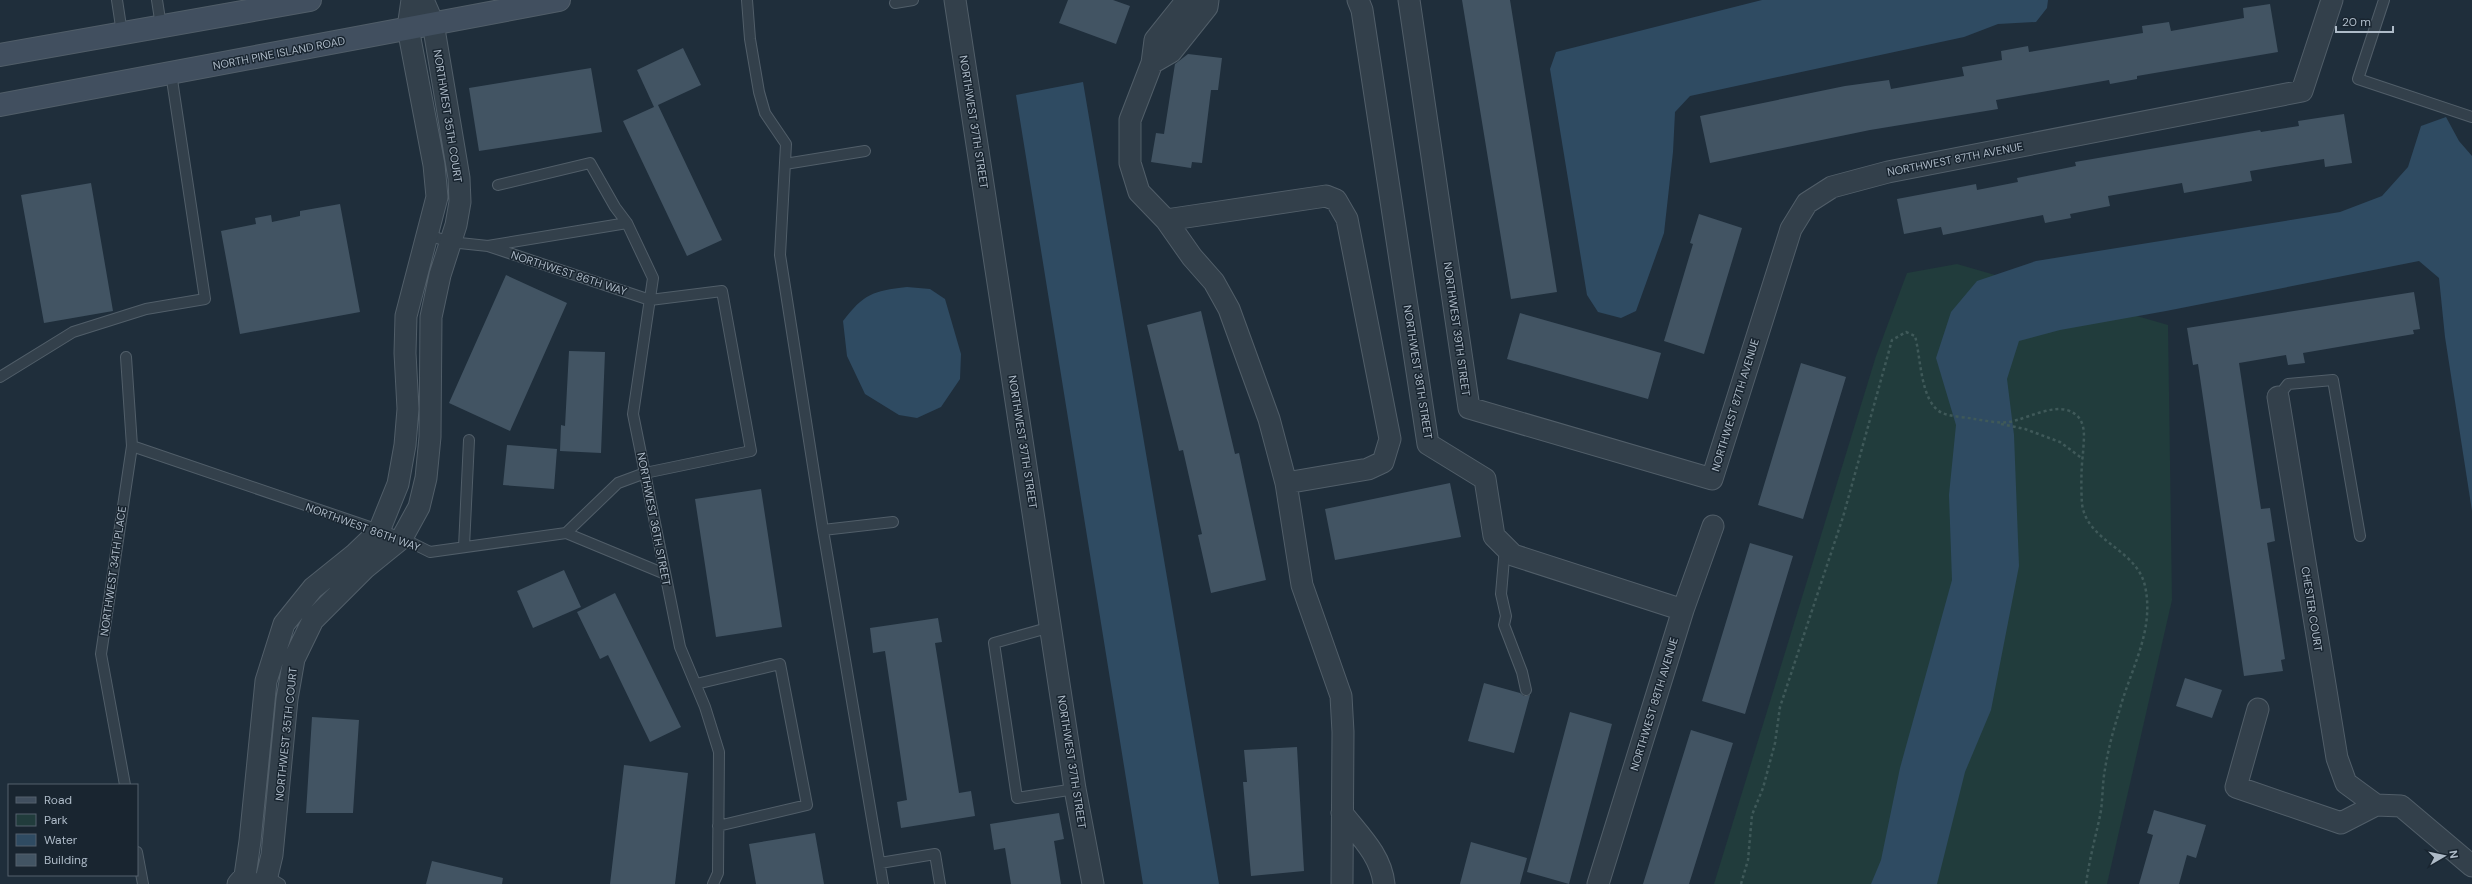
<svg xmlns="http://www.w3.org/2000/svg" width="2472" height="884" viewBox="0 0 2472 884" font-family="'DM Sans',sans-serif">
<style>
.green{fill:#213c3c}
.water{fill:#2f4b62}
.building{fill:#425463}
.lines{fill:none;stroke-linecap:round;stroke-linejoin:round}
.service-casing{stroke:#515e69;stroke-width:12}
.minor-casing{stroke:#515e69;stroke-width:23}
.secondary-casing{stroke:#515e69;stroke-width:24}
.path{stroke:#3f5959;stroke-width:2.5;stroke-dasharray:3 3;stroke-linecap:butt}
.service{stroke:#33404b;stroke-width:10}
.minor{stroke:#33404b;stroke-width:21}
.secondary{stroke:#414f5f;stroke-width:22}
.labels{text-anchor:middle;stroke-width:3;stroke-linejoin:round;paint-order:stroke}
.street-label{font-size:11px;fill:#aebbc8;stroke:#192530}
</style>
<rect width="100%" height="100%" fill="#1f2e3b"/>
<path class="green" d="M1957 264 2168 325 2172 600 2107 884H1714L1876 356 1907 273Z"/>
<path class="water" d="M1762 0H2048L2047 8 2036 22 1998 24 1964 37 1690 96 1675 112 1673 152 1664 233 1636 311 1621 318 1598 312 1587 295 1550 69 1556 52Z
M1083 82 1219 884H1143L1016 95Z
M2446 117 2459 141 2472 156V511L2445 337 2439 278 2419 261 2166 311 2060 330 2019 341 2007 379 2014 435 2019 566 1991 710 1965 772 1937 884H1871L1881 860 1900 768 1952 580 1949 495 1956 425 1936 358 1951 312 1977 281 2036 261 2340 212 2382 196 2408 167 2421 126Z
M907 287 930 289 945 299 961 354 960 379 941 407 917 418 899 415 865 394 847 356 843 321C864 294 872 291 907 287Z"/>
<path class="building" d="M1068 0H1113L1130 6 1116 44 1059 23Z
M1462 0H1510L1557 292 1511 299Z
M2270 4 2278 52 2137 76V79L2110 84 2109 80 1996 100 1998 109 1870 130 1710 163 1700 116 1845 86 1889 80 1891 89 1964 76 1962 67 2002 60 2001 51 2028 46 2029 52 2143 33 2142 26 2169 22 2171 31 2244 18 2243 8Z
M683 48 701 85 658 105 722 240 687 256 623 121 654 107 637 70Z
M1188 54 1222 58 1218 90H1211L1202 163 1192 162 1191 168 1151 162 1156 133 1164 134 1175 64Z
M591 68 602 132 479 151 469 88Z
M2344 114 2352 163 2325 167 2324 159 2250 171 2252 181 2184 193 2182 183 2108 196 2110 206 2070 214 2071 218 2045 223 2043 215 1943 235 1941 227 1904 234 1897 199 1976 184 1977 190 2018 182 2017 178 2076 166 2075 162 2260 130 2261 132 2299 126 2298 121Z
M91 183 113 311 44 323 21 195Z
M340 204 360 312 240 334 221 231 256 224 255 218 271 215 272 222 300 216V211Z
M1699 214 1742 228 1704 354 1664 341 1693 244 1690 243Z
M506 275 567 303 510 431 449 403Z
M2414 292 2420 329 2413 330 2414 334 2303 353 2305 363 2288 365 2286 355 2239 363 2261 509 2270 508 2275 541 2267 543 2285 659 2281 660 2283 671 2244 676 2198 364 2193 365 2187 328Z
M1201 311 1235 454 1239 453 1266 580 1211 593 1198 535 1202 534 1183 450 1179 451 1147 325Z
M1520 313 1661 353 1648 399 1507 359Z
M569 351 605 352 601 453 560 451 561 425 565 426Z
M1801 363 1846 377 1803 519 1758 505Z
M507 445 557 449 554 489 503 485Z
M1450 483 1461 537 1335 560 1325 509Z
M761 489 782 627 716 637 695 499Z
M1750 543 1793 556 1745 714 1702 701Z
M564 570 581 607 533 628 517 591Z
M615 593 681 727 650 742 608 655 600 659 577 612Z
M938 618 942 642 935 643 959 793 971 791 975 816 901 828 897 802 907 800 885 651 873 653 870 628Z
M2185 678 2222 690 2212 718 2176 706Z
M1484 683 1520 693 1524 696 1530 695 1514 753 1468 741Z
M1570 712 1612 724 1569 884 1527 872Z
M312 717 359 720 353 813H306Z
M1691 730 1733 743 1689 884H1643Z
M1297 747 1304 871 1251 876 1243 782H1247L1244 750Z
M624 765 688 773 675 884H610Z
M2154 810 2206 825 2196 858 2187 855 2179 884H2139L2153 835 2147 833Z
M1059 813 1064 839 1054 841 1061 884H1011L1005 848 994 850 990 824Z
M815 833 824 884H756L749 844Z
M1471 842 1527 858 1520 884H1460Z
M432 861 503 878 502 884H426Z"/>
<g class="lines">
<defs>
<path id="service" d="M117 0 122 33
M157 0 161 26
M747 0 750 39 759 92 765 113 786 144 780 255 823 530 893 522
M2384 0 2358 79 2472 117
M895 3 913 0
M785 164 865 151
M498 185 590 163 615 207 627 223 653 278 633 414 680 647 705 707 719 752 718 873 713 884
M428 235 450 242 488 246 627 223
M488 246 650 300 722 291 751 451 645 473 618 483 566 533
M0 377 73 332 146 309 205 299 171 73
M2278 397 2288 384 2333 380 2360 536
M132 446 402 538 430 552 566 533 665 574
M823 530 883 884
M464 547 469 440
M1505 547 1501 594 1506 616 1504 625 1522 672 1526 690
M1051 627 994 643 1017 798 1075 789
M696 684 780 664 807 805 718 826
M125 785 101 654 132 446 126 357
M137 852 143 884
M880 863 935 854 940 884
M267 876 280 884"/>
<path id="minor" d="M955 0 1075 789 1093 884
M1187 0 1155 40 1152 63 1130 120V163L1139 192 1166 220 1192 257 1214 282 1229 309 1269 419 1286 483 1302 585 1341 696 1343 732 1342 884
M1358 0 1362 10 1428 444 1485 479 1494 536 1513 555 1683 610
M1409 0 1469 408 1712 479 1791 229 1807 203 1832 187 1888 172 2302 91 2332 0
M1152 63 1171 52 1207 7 1208 0
M1166 220 1326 196 1336 200 1347 219 1390 439 1383 462 1368 469 1286 483
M2278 397 2337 758 2346 783 2376 805
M2258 709 2236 787 2341 823 2376 805 2401 806 2472 866
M1342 813C1359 835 1381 855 1384 884
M238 884 245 876 250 841 266 681 284 624 313 588 354 555 379 531 398 484 405 445 408 409 405 353 406 316 437 197 434 165 408 28 412 0
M262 884 267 876 272 855 287 699 294 659 313 620 365 568 402 538 419 507 426 478 430 437 431 317 440 275 456 225 460 202 459 178 433 23 423 0
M1598 884 1683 610 1713 526"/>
<path id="secondary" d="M0 55 310 0
M0 105 559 0"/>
</defs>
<use href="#service" class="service-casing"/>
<use href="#minor" class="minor-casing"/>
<use href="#secondary" class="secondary-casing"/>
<path class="path" d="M2001 424 2025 429 2060 442 2083 459
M1741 884 1748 860 1752 815 1763 788 1775 743 1780 707 1843 517 1892 340 1906 332 1915 336C1921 357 1920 402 1942 413 1952 417 1965 417 1975 419 1989 421 2003 425 2017 420 2031 416 2052 406 2067 410 2088 417 2084 436 2083 453 2081 469 2081 489 2082 504 2087 542 2137 549 2145 586 2155 631 2130 670 2119 712 2113 731 2108 750 2105 769 2102 785 2103 801 2100 816 2095 839 2089 861 2086 884"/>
<use href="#service" class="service"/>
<use href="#minor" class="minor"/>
<use href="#secondary" class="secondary"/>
</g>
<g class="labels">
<g class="street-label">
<text transform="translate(279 53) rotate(-11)" y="4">NORTH PINE ISLAND ROAD</text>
<text transform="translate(448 116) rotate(81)" y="4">NORTHWEST 35TH COURT</text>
<text transform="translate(974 122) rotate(81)" y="4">NORTHWEST 37TH STREET</text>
<text transform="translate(1955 159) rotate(-11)" y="4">NORTHWEST 87TH AVENUE</text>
<text transform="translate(569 273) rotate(18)" y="4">NORTHWEST 86TH WAY</text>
<text transform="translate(1457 329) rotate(82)" y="4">NORTHWEST 39TH STREET</text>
<text transform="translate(1418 372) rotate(81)" y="4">NORTHWEST 38TH STREET</text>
<text transform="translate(1735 405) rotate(-73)" y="4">NORTHWEST 87TH AVENUE</text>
<text transform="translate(1023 442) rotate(81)" y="4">NORTHWEST 37TH STREET</text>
<text transform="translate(654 519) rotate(79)" y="4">NORTHWEST 36TH STREET</text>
<text transform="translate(363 527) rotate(20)" y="4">NORTHWEST 86TH WAY</text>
<text transform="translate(113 571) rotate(-82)" y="4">NORTHWEST 34TH PLACE</text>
<text transform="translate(2312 609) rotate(81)" y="4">CHESTER COURT</text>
<text transform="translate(1654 704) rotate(-73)" y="4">NORTHWEST 88TH AVENUE</text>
<text transform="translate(286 734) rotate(-84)" y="4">NORTHWEST 35TH COURT</text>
<text transform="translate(1072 762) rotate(81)" y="4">NORTHWEST 37TH STREET</text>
</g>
</g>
<rect x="8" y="784" width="130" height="92" fill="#192530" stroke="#55616d"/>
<rect x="16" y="797" width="20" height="6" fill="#414f5f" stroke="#55616d"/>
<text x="44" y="804" font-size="12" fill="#aebbc8">Road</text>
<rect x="16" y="814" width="20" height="12" fill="#213c3c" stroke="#55616d"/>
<text x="44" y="824" font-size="12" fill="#aebbc8">Park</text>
<rect x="16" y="834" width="20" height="12" fill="#2f4b62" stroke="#55616d"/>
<text x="44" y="844" font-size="12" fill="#aebbc8">Water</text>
<rect x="16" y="854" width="20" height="12" fill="#425463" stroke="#55616d"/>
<text x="44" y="864" font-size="12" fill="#aebbc8">Building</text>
<g transform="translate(2444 856) rotate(81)" stroke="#192530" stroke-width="3" paint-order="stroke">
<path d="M0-3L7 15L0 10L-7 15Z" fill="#aebbc8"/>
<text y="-6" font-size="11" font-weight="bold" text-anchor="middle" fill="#aebbc8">N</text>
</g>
<path d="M2336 26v6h57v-6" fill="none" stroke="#aebbc8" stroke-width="2"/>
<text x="2342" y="26" font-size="12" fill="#aebbc8" stroke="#192530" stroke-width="3" paint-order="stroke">20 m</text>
</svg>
